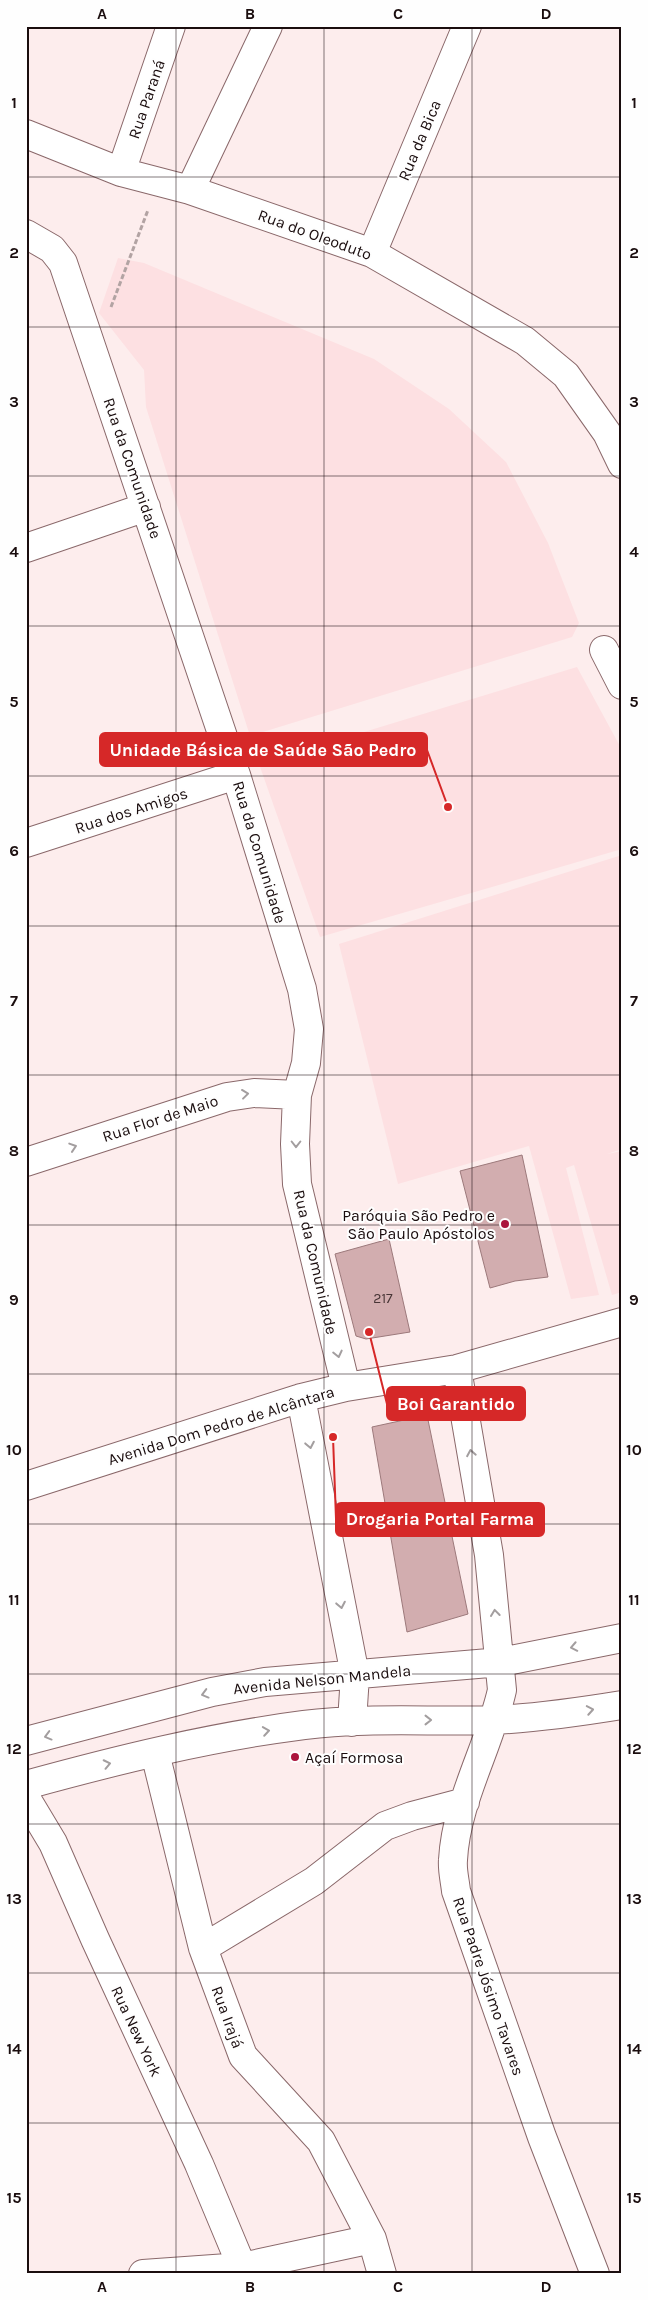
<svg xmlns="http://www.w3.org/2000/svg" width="648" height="2300" viewBox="0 0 648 2300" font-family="Karla,sans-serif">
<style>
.built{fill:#fde0e2}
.building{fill:#d2adaf;stroke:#9c797b}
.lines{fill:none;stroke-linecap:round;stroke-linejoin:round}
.minor-casing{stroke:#8a686a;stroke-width:30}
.path{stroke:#b2a3a3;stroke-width:3;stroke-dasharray:5 2.5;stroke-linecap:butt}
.minor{stroke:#fff;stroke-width:28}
.oneway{stroke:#a39e9f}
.grid{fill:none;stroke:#1a0d0e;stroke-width:1;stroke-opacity:0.55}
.poi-dot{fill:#ab153d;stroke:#fefefe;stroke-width:2}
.labels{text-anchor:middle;stroke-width:4;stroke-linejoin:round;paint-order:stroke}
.number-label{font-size:14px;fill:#483536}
.street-label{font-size:16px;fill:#1a0d0e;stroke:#fefefe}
.poi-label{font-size:16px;fill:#1a0d0e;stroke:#fefefe;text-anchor:end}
.leader{fill:none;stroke:#d62828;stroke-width:2}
.callout-dot{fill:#d62828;stroke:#fefefe;stroke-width:2}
.callout{fill:#d62828;stroke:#d62828;stroke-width:2}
.callout-label{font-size:18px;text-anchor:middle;font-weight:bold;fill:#fff}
.neatline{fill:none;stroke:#1a0d0e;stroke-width:2}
.grid-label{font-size:16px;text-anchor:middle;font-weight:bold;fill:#1a0d0e}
</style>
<rect width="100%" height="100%" fill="#fdeded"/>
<path class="built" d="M118 258 144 263 374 359 449 409 506 462 548 543 579 623 572 637 250 736 146 407 144 370 99 313Z
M577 667 622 750V849L320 937 259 764Z
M622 855V1149L607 1154 622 1151V1292L612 1295 574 1165 566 1168 599 1295 571 1299 529 1146 398 1184 339 944Z"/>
<path class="building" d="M522 1155 548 1277 515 1281 490 1288 460 1171Z
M389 1239 410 1332 366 1339 356 1336 335 1254Z
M427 1415 468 1614 407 1632 372 1427Z"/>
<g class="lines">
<defs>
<path id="minor" d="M26 134 121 172 190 190 372 253 525 341 566 375 607 433 622 464
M121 172 171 26
M190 190 268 26
M26 234 52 249 63 263 236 775 302 989 309 1029 306 1063 297 1095 295 1144 297 1184 346 1387
M372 253 467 26
M26 548 146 507
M604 650 622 685
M26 843 236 775
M26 1162 227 1097 254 1093 297 1095
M457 1369 489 1555 502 1690C489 1748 456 1801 453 1860 452 1870 455 1881 456 1891L542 2137 595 2274
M301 1398 355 1675 352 1722
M26 1486 301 1398 346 1387 457 1369 622 1322
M26 1741 212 1692 265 1682 501 1662 622 1638
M155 1753 203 1948 243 2056 321 2141 372 2239 382 2274
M26 1785C117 1760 210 1737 304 1725 367 1717 431 1722 494 1720 537 1718 579 1712 622 1705
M26 1798 53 1843 95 1939 199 2164 242 2267
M203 1948 314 1881 385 1826 412 1816 465 1802
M143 2274 242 2267 372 2239"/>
</defs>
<use href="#minor" class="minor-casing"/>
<path class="path" d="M111 307 148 210"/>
<use href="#minor" class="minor"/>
</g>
<defs><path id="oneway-chevron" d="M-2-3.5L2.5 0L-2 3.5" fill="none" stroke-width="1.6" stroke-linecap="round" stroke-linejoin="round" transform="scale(1.25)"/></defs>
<g class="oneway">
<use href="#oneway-chevron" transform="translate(245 1094) rotate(-7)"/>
<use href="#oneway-chevron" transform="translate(296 1144) rotate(90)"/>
<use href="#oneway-chevron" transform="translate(73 1147) rotate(-18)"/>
<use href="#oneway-chevron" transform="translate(338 1354) rotate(77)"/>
<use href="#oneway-chevron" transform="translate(310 1445) rotate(79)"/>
<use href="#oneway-chevron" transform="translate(471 1453) rotate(-100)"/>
<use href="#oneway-chevron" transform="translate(341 1605) rotate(79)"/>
<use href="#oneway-chevron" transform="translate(495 1613) rotate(-97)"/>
<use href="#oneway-chevron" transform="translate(574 1647) rotate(169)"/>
<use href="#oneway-chevron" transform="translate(205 1694) rotate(165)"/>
<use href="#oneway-chevron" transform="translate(590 1710) rotate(-10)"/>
<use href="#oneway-chevron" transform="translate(428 1720)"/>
<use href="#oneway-chevron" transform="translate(266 1731) rotate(-9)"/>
<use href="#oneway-chevron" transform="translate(48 1736) rotate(165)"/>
<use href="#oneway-chevron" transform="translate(107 1764) rotate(-12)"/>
</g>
<path class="grid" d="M176 26V2274M324 26V2274M472 26V2274M26 177H622M26 327H622M26 476H622M26 626H622M26 776H622M26 926H622M26 1075H622M26 1225H622M26 1374H622M26 1524H622M26 1674H622M26 1824H622M26 1973H622M26 2123H622"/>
<g class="poi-dot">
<circle cx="505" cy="1224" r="5"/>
<circle cx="295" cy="1757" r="5"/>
</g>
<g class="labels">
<g class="number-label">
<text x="383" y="1303">217</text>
</g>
<g class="street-label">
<text transform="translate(146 99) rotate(-71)" y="6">Rua Paraná</text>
<text transform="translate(419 140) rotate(-67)" y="6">Rua da Bica</text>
<text transform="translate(315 234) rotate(20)" y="6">Rua do Oleoduto</text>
<text transform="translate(133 468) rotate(71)" y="6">Rua da Comunidade</text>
<text transform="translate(131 810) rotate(-18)" y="6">Rua dos Amigos</text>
<text transform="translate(260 852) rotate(73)" y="6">Rua da Comunidade</text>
<text transform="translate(160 1118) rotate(-18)" y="6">Rua Flor de Maio</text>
<text transform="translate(316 1262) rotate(77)" y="6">Rua da Comunidade</text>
<text transform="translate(221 1425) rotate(-17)" y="6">Avenida Dom Pedro de Alcântara</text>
<text transform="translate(322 1679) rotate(-6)" y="6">Avenida Nelson Mandela</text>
<text transform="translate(489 1986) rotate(71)" y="6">Rua Padre Jósimo Tavares</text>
<text transform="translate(228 2017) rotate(70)" y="6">Rua Irajá</text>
<text transform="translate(137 2031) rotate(65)" y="6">Rua New York</text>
</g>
<g class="poi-label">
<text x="495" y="1221">Paróquia São Pedro e<tspan x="495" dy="18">São Paulo Apóstolos</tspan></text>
<text x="305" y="1763" text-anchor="start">Açaí Formosa</text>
</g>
</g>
<path class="leader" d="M448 807L427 750M369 1332L387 1404M333 1437L336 1519"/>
<g class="callout-dot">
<circle cx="448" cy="807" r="5"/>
<circle cx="369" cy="1332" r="5"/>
<circle cx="333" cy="1437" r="5"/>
</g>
<g class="callout">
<rect x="100" y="733" width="327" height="33" rx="5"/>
<rect x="387" y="1387" width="138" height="33" rx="5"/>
<rect x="336" y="1503" width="208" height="33" rx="5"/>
</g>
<g class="callout-label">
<text x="263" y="756">Unidade Básica de Saúde São Pedro</text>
<text x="456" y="1410">Boi Garantido</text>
<text x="440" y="1525">Drogaria Portal Farma</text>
</g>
<rect width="648" height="2300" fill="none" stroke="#fefefe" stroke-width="55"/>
<rect x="28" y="28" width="592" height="2244" class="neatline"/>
<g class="grid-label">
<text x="102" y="19">A</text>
<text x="250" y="19">B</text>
<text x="398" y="19">C</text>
<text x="546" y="19">D</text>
<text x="14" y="108">1</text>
<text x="634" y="108">1</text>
<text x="14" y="258">2</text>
<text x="634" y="258">2</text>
<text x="14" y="407">3</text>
<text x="634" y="407">3</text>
<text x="14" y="557">4</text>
<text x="634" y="557">4</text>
<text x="14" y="707">5</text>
<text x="634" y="707">5</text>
<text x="14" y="856">6</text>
<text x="634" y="856">6</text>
<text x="14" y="1006">7</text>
<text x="634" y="1006">7</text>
<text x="14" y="1156">8</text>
<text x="634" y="1156">8</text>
<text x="14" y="1305">9</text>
<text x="634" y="1305">9</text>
<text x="14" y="1455">10</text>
<text x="634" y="1455">10</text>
<text x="14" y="1605">11</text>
<text x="634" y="1605">11</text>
<text x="14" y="1754">12</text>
<text x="634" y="1754">12</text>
<text x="14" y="1904">13</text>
<text x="634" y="1904">13</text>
<text x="14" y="2054">14</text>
<text x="634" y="2054">14</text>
<text x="14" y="2203">15</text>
<text x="634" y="2203">15</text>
<text x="102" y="2292">A</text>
<text x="250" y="2292">B</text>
<text x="398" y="2292">C</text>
<text x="546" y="2292">D</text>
</g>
</svg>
